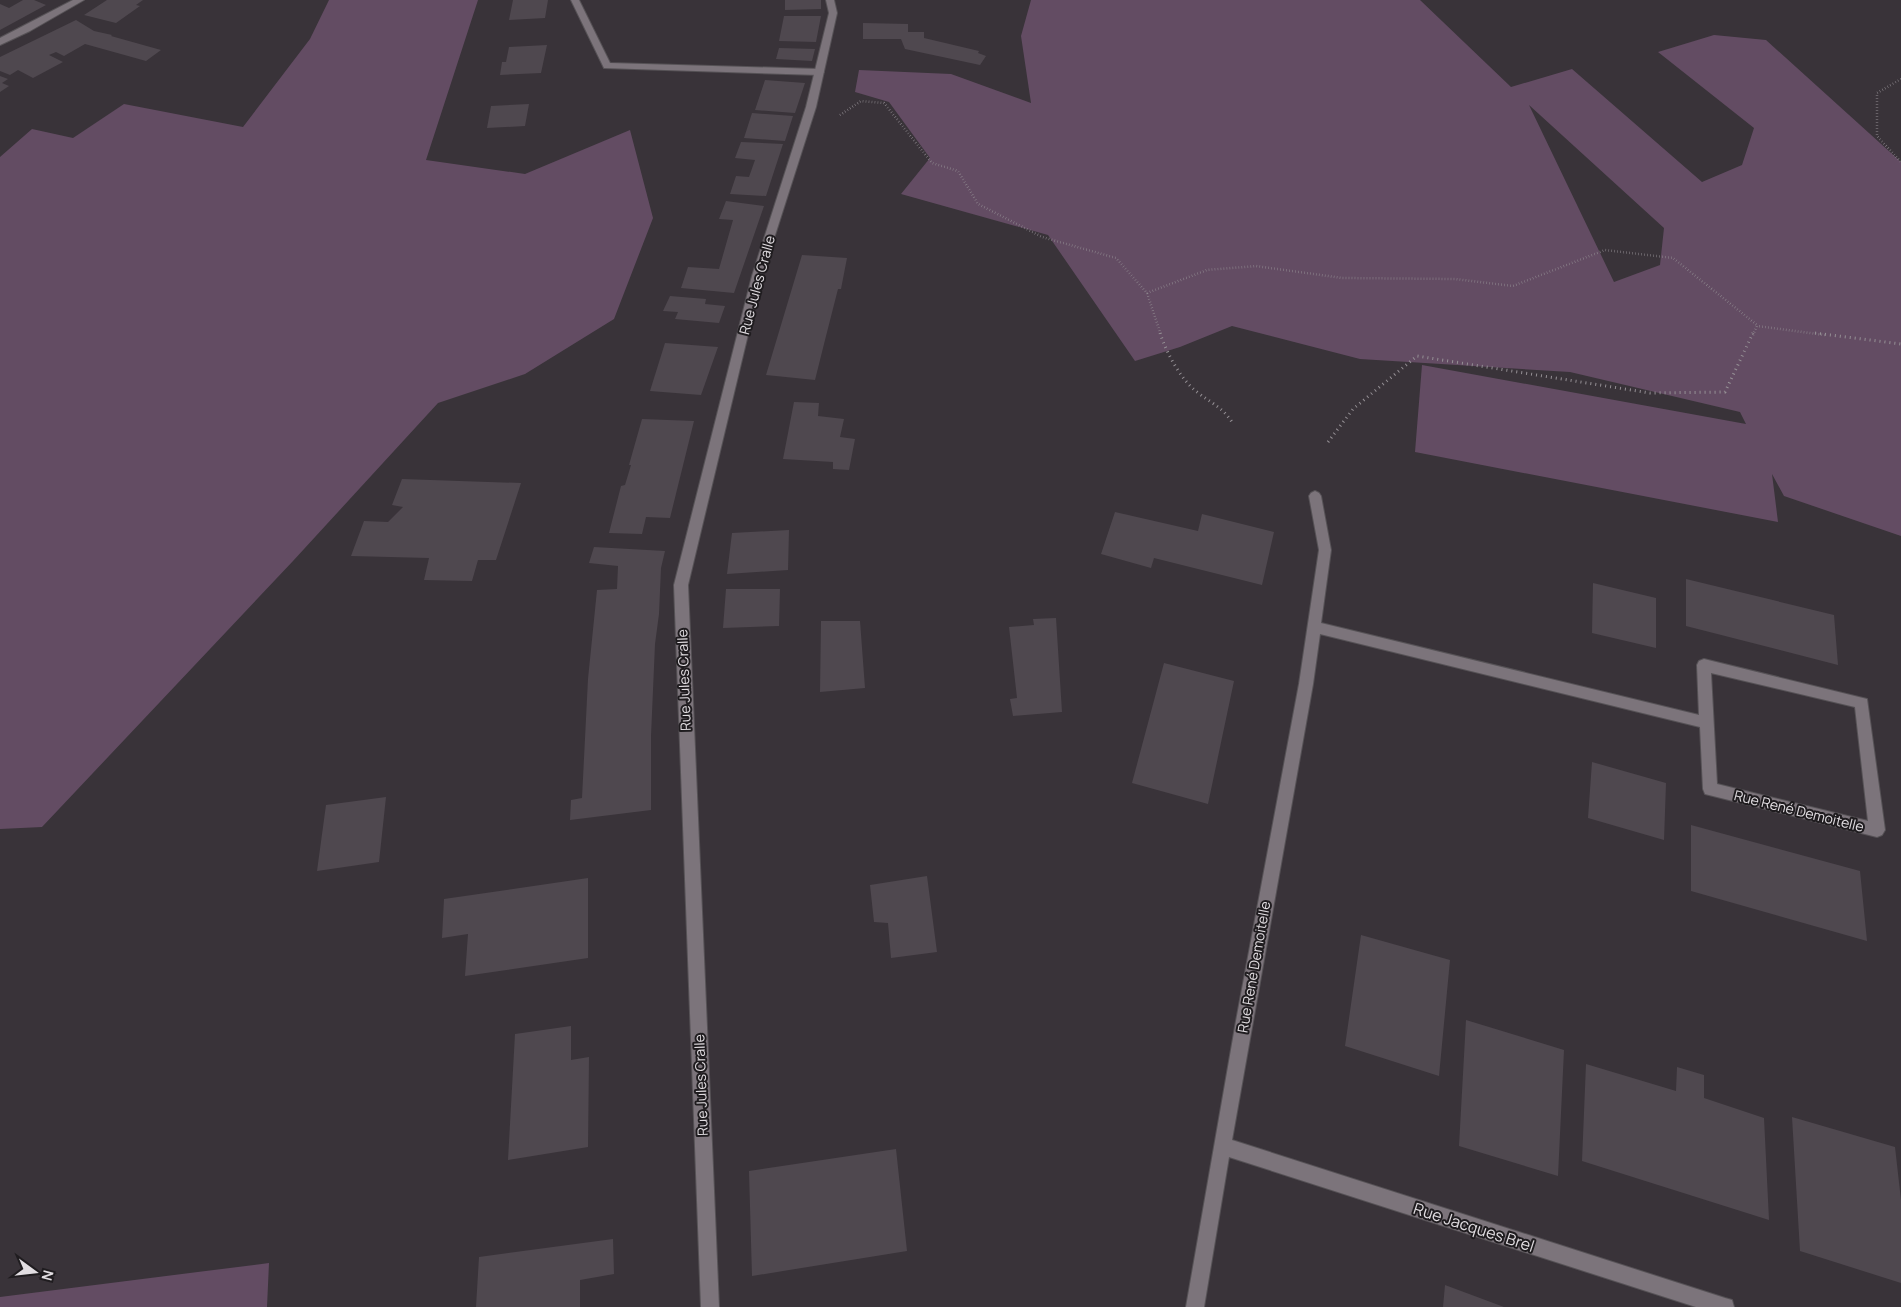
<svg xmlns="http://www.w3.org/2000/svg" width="1901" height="1307" viewBox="0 0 1901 1307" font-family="Manrope,sans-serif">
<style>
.green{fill:#634c63;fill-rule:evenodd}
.building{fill:#4f484f}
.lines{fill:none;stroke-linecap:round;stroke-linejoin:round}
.service-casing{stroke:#565256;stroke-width:2}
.minor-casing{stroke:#565256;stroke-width:2}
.tertiary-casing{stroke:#565256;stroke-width:2}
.path-far1{stroke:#959095;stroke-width:2.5;stroke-dasharray:0.5 2.5;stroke-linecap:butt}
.path{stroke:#959095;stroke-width:3;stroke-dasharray:1 4;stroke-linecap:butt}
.service{fill:#7c747b;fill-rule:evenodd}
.minor{fill:#7c747b;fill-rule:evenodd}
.tertiary{fill:#7c747b;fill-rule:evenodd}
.labels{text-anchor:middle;stroke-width:4;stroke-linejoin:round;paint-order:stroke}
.street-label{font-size:14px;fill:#e2dee2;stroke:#1f1c1f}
.near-street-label{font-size:16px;fill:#e2dee2;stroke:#1f1c1f}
</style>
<rect width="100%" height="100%" fill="#393339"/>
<path class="green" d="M329 0H478L426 160 525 174 630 130 653 218 614 319 525 374 438 403 293 561 42 827 0 829V157L32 129 73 138 124 104 243 127 310 39Z
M1031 0H1420L1511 87 1572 69 1702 182 1742 165 1754 128 1658 52 1714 35 1766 40 1901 162V536L1784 496 1772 474 1778 522 1415 452 1422 365 1746 424 1740 412 1570 372 1360 359 1232 326 1180 347 1135 361 1048 235 901 194 930 158 889 102 855 92 859 70 951 74 1031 103 1021 36ZM1529 105 1664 228 1660 265 1614 282Z
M269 1263 267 1307H0V1297Z"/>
<path class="building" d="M23 0H34L46 5 0 30V4L9 8Z
M107 0H143L136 5 140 6 116 23 84 15Z
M513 0H548L545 18 509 20Z
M785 0H821V9L785 10Z
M784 16H821L816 42 779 41Z
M76 20 94 31 112 35 111 36 161 50 146 61 85 44 64 56 56 52 49 55 63 62 33 78 18 70 10 75 0 71V57Z
M863 23 908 24V32H924V38L979 51 978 53 986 56 980 65 905 49 901 39H863Z
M547 45 541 73 500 75 502 62H506L509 47Z
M779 48 815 49 812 61 776 59Z
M0 76 8 79 2 83 9 86 0 92Z
M765 80 805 83 795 113 755 110Z
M529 104 525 126 487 128 491 106Z
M752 113 793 116 785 141 744 138Z
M741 142 783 144 766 196 730 194 736 176 749 177 755 160 735 158Z
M726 201 764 206 734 293 681 288 688 267 719 269 733 220 719 219Z
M802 255 847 258 841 289H838L825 340 815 339 825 340 815 380 766 375Z
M670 296 706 299 705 304 725 306 719 323 675 319 678 312 663 311Z
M665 343 718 347 701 395 650 391Z
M794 402 819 403 818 416 844 419 840 437 855 439 849 470 833 469V462L783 459Z
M642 419 694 421 670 518 646 517 642 534 609 533 621 486 625 485 631 465H629Z
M402 479 521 483 496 560H478L472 581 424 580 429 558 351 556 364 521 388 522 403 507 392 505Z
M1115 512 1198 531 1202 514 1274 532 1262 585 1154 558 1151 568 1101 554Z
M789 530 788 570 727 574 732 533Z
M594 547 665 551 661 568 659 614 655 644 651 736V810L570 820 571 800 582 798 588 679 597 590 617 589 618 566 589 563Z
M1686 579 1834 615 1838 665 1686 626Z
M1593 583 1656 598V648L1592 633Z
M726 589H780L779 626 723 628Z
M1056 618 1062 712 1013 716 1010 699 1017 698 1009 627 1034 625 1033 619Z
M821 621H860L865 688 820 692Z
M1164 663 1234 681 1208 804 1132 783Z
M1592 762 1666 783 1664 840 1588 818Z
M386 797 379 862 317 871 326 805Z
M1691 825 1860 871 1867 941 1691 891Z
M927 876 937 952 891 958 888 923 874 922 870 885Z
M588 878V958L465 976 468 934 442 938 444 899Z
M1361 935 1450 960 1439 1076 1345 1046Z
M1466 1020 1564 1050 1558 1176 1459 1146Z
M571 1026V1060L589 1057 588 1147 508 1160 515 1034Z
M1586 1064 1676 1091 1677 1067 1704 1075V1098L1764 1118 1769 1220 1582 1161Z
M1792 1117 1895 1147 1901 1200V1283L1800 1251Z
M896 1149 907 1251 752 1276 749 1171Z
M613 1239 614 1274 580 1280V1307H476L479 1257Z
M1445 1285 1504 1307H1443Z"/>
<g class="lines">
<defs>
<path id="service" d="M571 0H579L610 63 819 69 824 72 819 75 604 68Z"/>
<path id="minor" d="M73 0H84L30 31 0 45V38Z
M1315 491 1319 493 1321 496 1331 550 1321 623 1699 715 1697 665 1699 661 1704 659 1867 699 1885 830 1882 835 1877 837 1705 794 1703 789 1700 727 1320 634 1313 684 1232 1140 1725 1298 1732 1300 1734 1307H1696L1229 1157 1204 1307H1186L1236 1021 1299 684 1319 550 1309 496 1311 493ZM1711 673 1855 707 1868 821 1717 784Z"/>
<path id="tertiary" d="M826 0H834L837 13 816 107 762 276 688 585 719 1307H701L674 585 752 276 806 107 829 13Z"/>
</defs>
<use href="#service" class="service-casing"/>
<use href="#minor" class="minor-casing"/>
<use href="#tertiary" class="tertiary-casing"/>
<path class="path-far1" d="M1901 79 1877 93V136L1901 162
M840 115 861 101 884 103 932 163 958 171 978 204 1042 237 1116 258 1147 293 1161 335
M1147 293 1207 270 1256 266 1342 278 1455 279 1513 286 1605 250 1673 258 1757 325
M1753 335 1757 326 1825 335"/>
<path class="path" d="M1160 333C1166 352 1181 380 1197 392 1211 403 1222 407 1232 422
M1815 333 1901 344
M1328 442 1353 409 1417 356 1650 393 1725 392 1753 333"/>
<use href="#service" class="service"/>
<use href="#minor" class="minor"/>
<use href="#tertiary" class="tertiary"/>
</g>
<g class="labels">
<g class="street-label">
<text transform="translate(757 285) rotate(-75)" y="5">Rue Jules Cralle</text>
<text transform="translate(684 680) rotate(-92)" y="5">Rue Jules Cralle</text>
<text transform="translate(1799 811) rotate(14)" y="5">Rue René Demoitelle</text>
<text transform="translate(1254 967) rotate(-80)" y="5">Rue René Demoitelle</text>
<text transform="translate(701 1085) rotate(-92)" y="5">Rue Jules Cralle</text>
</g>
<g class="near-street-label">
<text transform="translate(1474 1227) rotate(18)" y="6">Rue Jacques Brel</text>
</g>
</g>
<g transform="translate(35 1272) rotate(105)" stroke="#1f1c1f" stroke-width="4" paint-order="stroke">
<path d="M0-4L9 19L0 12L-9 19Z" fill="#e2dee2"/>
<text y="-8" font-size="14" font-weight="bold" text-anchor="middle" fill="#e2dee2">N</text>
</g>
</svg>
